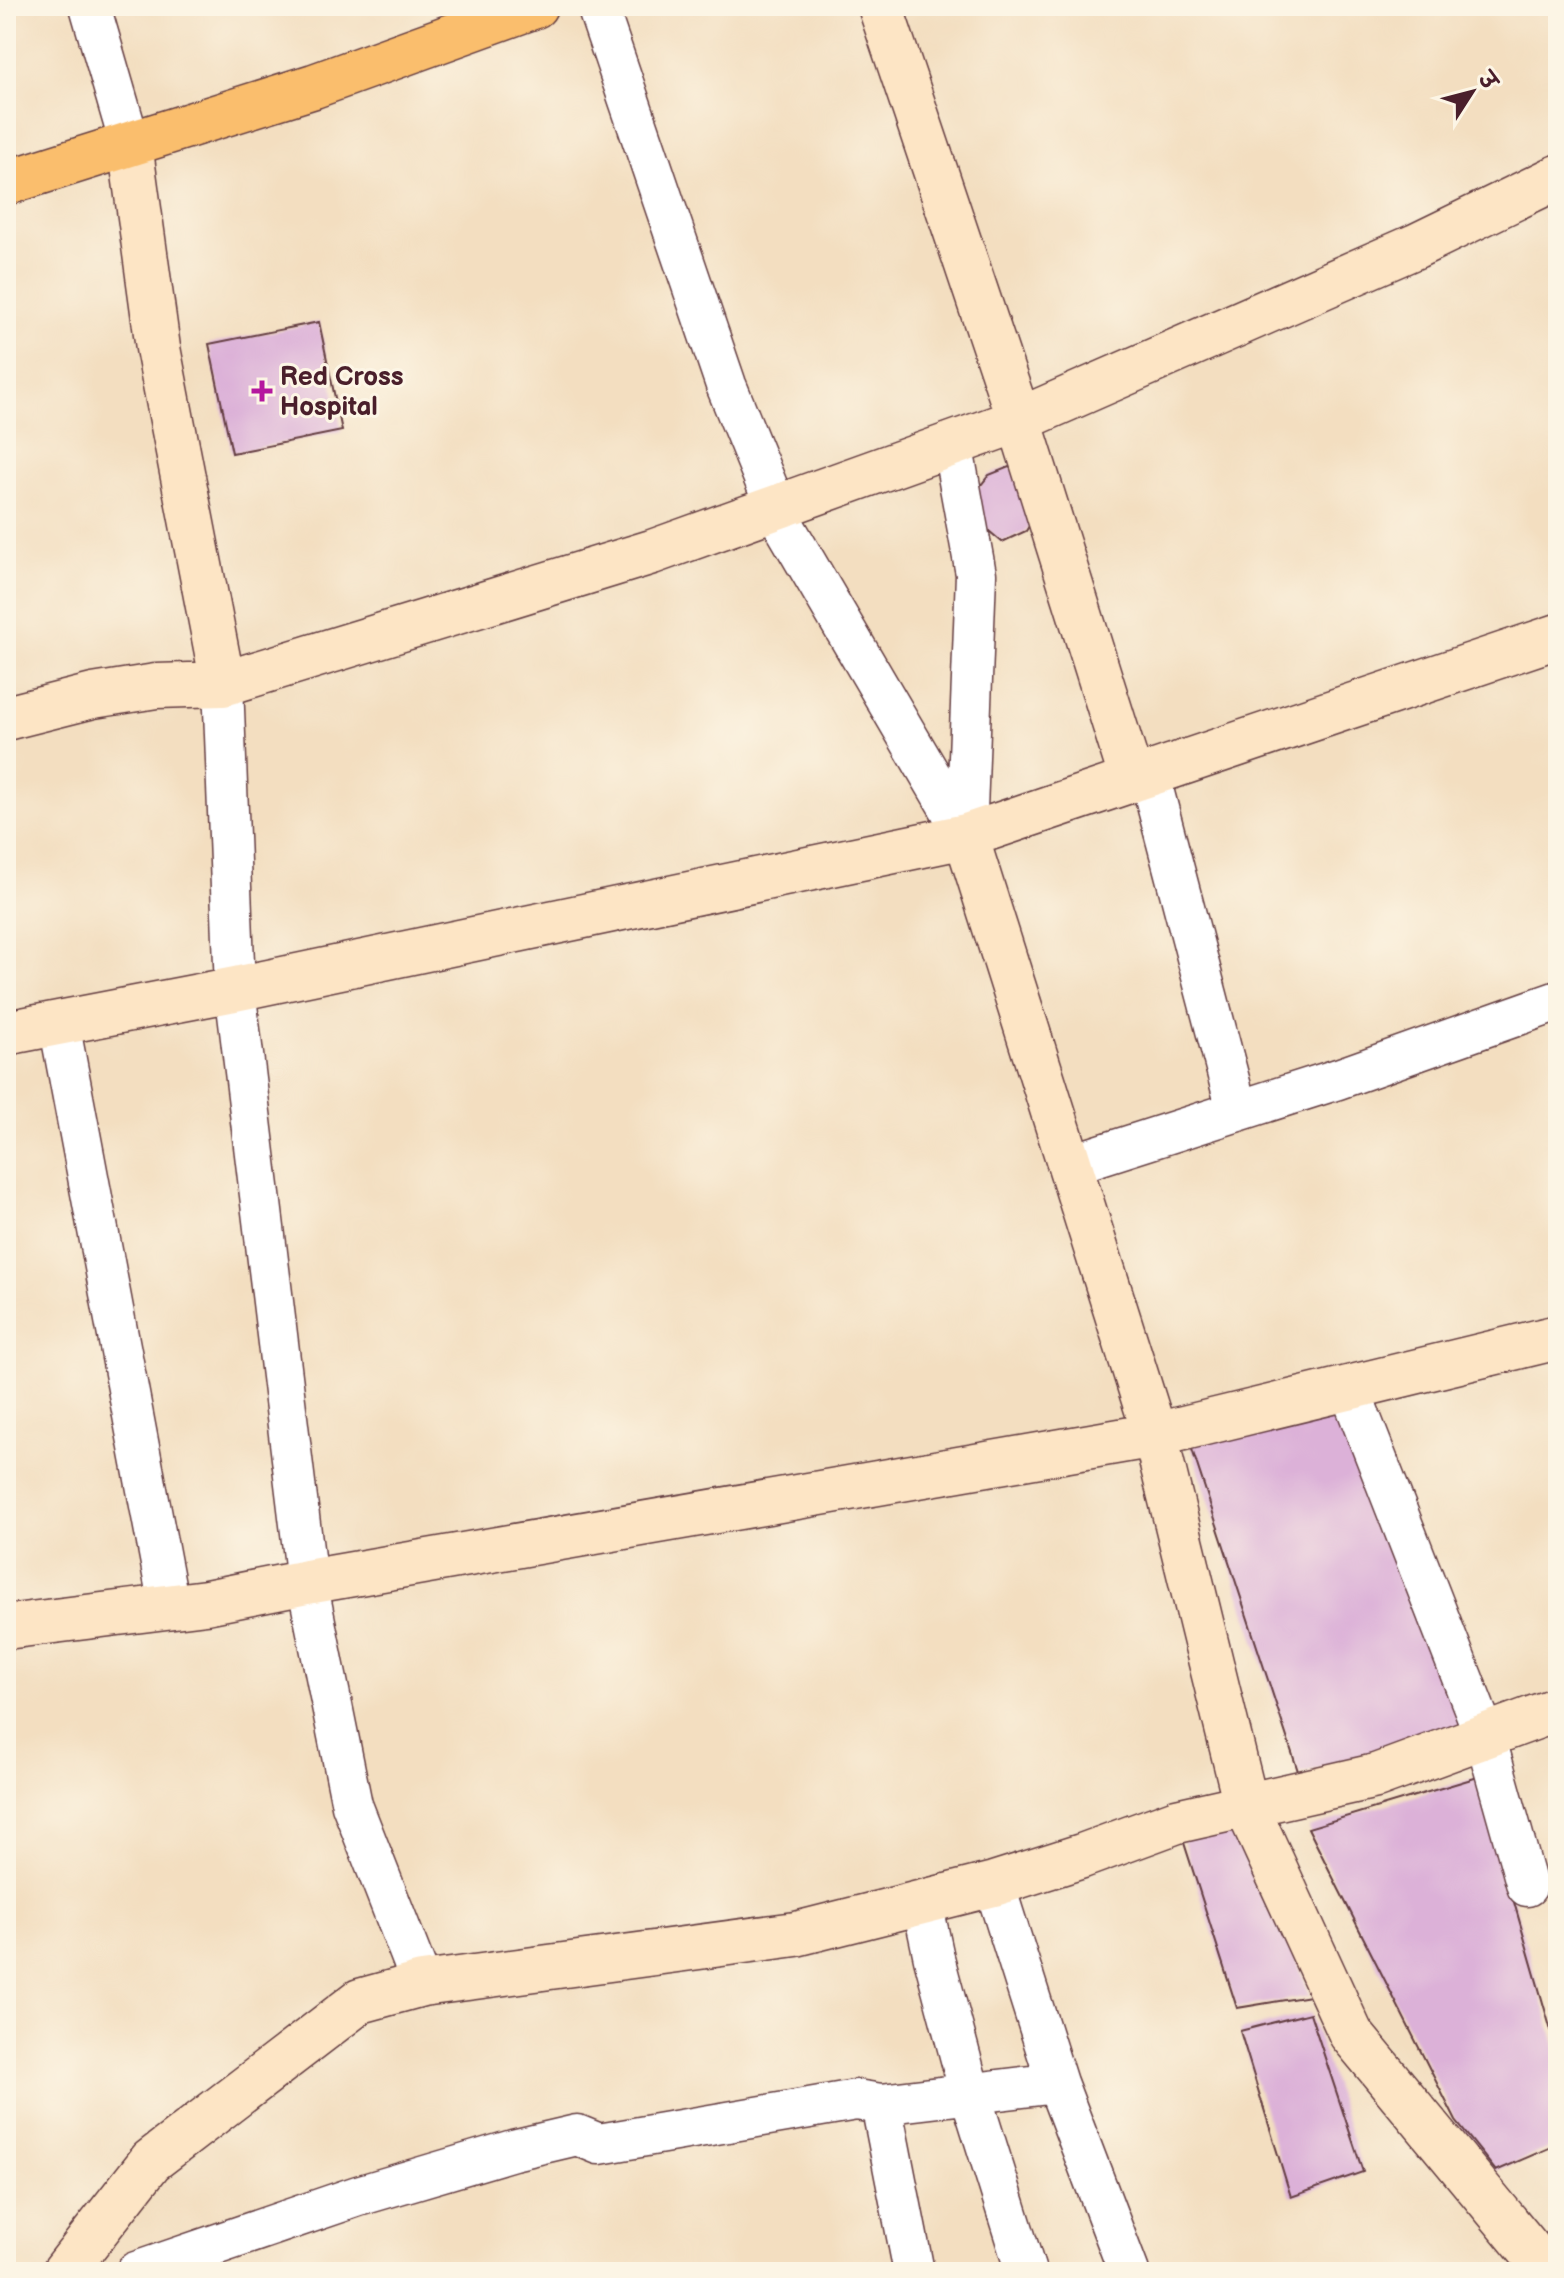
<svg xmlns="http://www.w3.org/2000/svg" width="1564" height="2278" viewBox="0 0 1564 2278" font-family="'Balsamiq Sans','Playpen Sans Deva',sans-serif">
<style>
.building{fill:#dcb1d8}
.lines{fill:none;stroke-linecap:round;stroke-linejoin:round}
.street-casing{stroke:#633c41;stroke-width:43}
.secondary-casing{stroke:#633c41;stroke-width:47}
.primary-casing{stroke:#633c41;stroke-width:47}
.street{stroke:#fff;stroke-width:40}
.secondary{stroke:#fde5c5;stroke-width:44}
.primary{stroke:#fabe6d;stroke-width:44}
.poi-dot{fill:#b5179e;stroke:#fcf5e5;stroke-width:3}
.labels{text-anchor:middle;stroke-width:6;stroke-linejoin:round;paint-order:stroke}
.poi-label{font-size:26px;font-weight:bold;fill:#4a1f2b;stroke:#fcf5e5;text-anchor:start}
</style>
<rect width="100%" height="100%" fill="#fcf5e5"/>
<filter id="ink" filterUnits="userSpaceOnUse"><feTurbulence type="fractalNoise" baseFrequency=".0125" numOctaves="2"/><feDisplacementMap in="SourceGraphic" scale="16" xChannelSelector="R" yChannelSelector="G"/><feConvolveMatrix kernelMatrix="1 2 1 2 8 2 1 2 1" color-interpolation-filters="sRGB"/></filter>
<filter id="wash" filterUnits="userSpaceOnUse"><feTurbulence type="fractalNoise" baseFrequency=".006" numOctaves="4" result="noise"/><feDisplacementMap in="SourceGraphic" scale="32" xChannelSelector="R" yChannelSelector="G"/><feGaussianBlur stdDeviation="1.8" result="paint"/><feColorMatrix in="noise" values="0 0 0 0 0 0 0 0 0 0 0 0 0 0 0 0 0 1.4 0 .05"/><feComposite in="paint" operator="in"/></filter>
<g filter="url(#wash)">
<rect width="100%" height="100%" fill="#f3dec0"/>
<g id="blocks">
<path class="building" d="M319 322 342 431 232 453 209 344Z
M1009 467 1032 479 1040 508 1026 531 1002 542 976 520 972 496 989 475Z
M1349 1388 1465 1732 1299 1774 1185 1428Z
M1478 1777 1558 2055V2144L1496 2171 1456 2121 1308 1828Z
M1177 1821 1249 1832 1310 1996 1237 2008Z
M1310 2013 1363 2172 1291 2197 1240 2031Z"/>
</g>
</g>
<g filter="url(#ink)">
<use href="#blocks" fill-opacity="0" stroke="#633c41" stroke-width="2"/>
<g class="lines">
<defs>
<path id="street" d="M90 6 130 144
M597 6 726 385 781 520 966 836 976 574 952 443
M223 684 235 989 307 1582 352 1805 422 1984
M1149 774 1237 1110
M59 1023 169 1606
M1069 1165 1338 1079 1558 1001
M1349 1388 1485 1736 1527 1886
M994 1884 1057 2083 1129 2272
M922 1902 934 1958 970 2093 1026 2272
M881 2104 914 2272
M136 2272 358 2196 513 2150 577 2135 599 2144 856 2100 881 2104 1057 2083"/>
<path id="secondary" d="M880 6 1019 420 1132 780
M223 684 652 552 1019 420 1416 246 1558 177
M6 718 93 696 156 686 223 684 158 348 130 144
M966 836 1155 1435 1246 1805 1351 2034 1548 2272
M6 1033 235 989 966 836 1558 636
M6 1627 206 1602 307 1582 1155 1435 1558 1337
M64 2272 151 2161 360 2001 422 1984 796 1934 994 1884 1082 1856 1177 1821 1376 1776 1558 1709"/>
<path id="primary" d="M6 183 314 86 535 6"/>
</defs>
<use href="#street" class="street-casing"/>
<use href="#secondary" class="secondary-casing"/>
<use href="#primary" class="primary-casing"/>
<use href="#street" class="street"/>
<use href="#secondary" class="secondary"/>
<use href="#primary" class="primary"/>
</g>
</g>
<path class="poi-dot" d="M258 379h8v8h8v8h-8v8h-8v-8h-8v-8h8z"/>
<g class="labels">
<g class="poi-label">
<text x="280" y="385">Red Cross<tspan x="280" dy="30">Hospital</tspan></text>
</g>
</g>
<rect width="1564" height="2278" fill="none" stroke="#fcf5e5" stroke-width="32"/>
<g transform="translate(1472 92) rotate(54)" stroke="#fcf5e5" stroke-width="6" paint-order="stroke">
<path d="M0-6L14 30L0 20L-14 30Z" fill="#4a1f2b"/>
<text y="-12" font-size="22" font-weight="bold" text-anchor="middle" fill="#4a1f2b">उ</text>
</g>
</svg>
